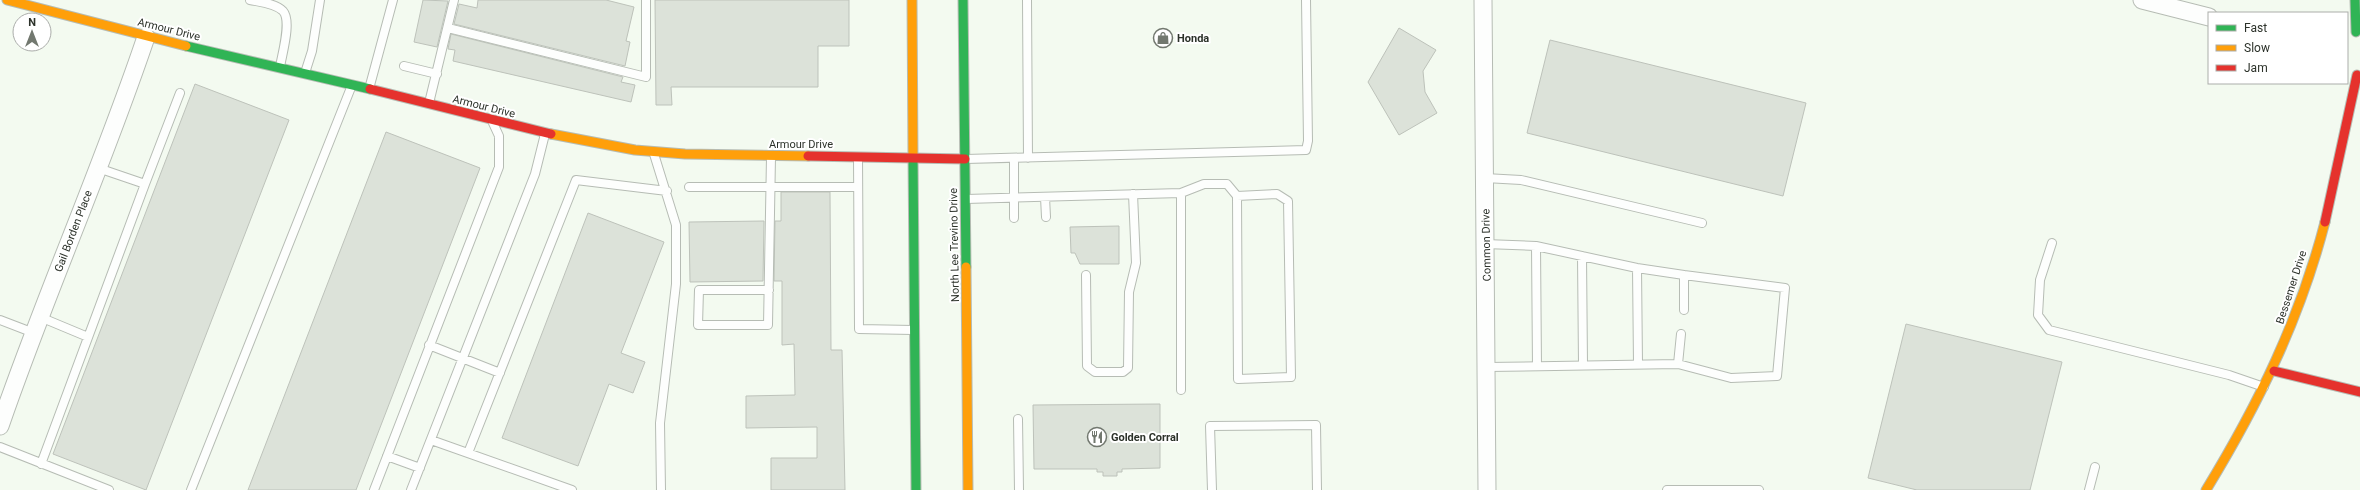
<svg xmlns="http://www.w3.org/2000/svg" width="2360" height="490" viewBox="0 0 2360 490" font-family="Roboto,sans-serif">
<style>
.building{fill:#dce2d9;stroke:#bdc2ba}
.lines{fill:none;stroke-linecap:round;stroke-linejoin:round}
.lane-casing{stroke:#b6bcb4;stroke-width:10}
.street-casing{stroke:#b6bcb4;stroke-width:19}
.fast-casing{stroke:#b6bcb4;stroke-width:11}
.slow-casing{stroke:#b6bcb4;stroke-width:11}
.jam-casing{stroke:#b6bcb4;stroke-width:11}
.lane{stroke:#fdfefd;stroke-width:8}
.street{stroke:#fdfefd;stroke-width:17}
.fast{stroke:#30b455;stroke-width:9}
.slow{stroke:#ff9f0a;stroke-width:9}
.jam{stroke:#e5322d;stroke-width:9}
.labels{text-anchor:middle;stroke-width:4;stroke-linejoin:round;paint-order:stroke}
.street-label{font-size:11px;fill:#2c322a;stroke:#fff}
.poi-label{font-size:11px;font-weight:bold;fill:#2c322a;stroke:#fff;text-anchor:start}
</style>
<rect width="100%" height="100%" fill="#f3faf0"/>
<path class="building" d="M423 0 448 1 437 47 414 42Z
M478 0H606L634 7 626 41 630 42 625 66 454 24 459 4 477 8Z
M655 0H849V46H818V87H671L672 105H656Z
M1399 28 1436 50 1423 71 1425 92 1437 113 1399 135 1368 82Z
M451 34 623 77 621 82 635 85 631 102 453 61 455 50 448 49Z
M1550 40 1806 103 1783 196 1527 133Z
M195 84 289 120 146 490 53 454Z
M386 132 480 168 356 490H248Z
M781 192H830L831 350H842L845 490H771V458H817V427L746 428V396L795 395 794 344 782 345V281H774L775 221H781Z
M588 213 664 242 621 353 645 362 633 393 609 384 578 466 502 438Z
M764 221 763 281 690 282 689 222Z
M1119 226V264H1080L1075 253H1071L1070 227Z
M1906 324 2062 362 2030 490H1917L1868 478Z
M1160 404V468L1122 469V472H1117V476H1103V472H1097V469H1034L1033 405Z"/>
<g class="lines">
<defs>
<path id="lane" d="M250 0C259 2 275 3 283 11 292 21 282 54 280 67
M1027 0 1028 158
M448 28 646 77V0
M404 66 437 74
M305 73 312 51 320 0
M369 89 393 0
M429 103 454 0
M654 154 676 225V284L660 423 661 490
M858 157 859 329 913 330
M966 159 1306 150 1308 141 1306 0
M1485 178 1521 180 1702 223
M145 184 180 93
M689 187H858
M1181 193 1204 184H1227L1237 196 1277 194 1288 201 1291 377 1238 379 1237 196
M1045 197 1046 217
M966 199 1181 193V390
M1014 218V158
M2052 243 2040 280 2038 315 2049 330 2229 375 2264 387
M1485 244 1536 246
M1582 256 1583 365
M1637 268 1638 364
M1086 275 1087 366 1095 372H1123L1128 368 1129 292 1136 263 1133 194
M769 290H699L698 325H768L771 157
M40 317 88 337
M0 320 34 333
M429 345 500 373
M1678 364 1731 378 1777 376 1785 288 1684 275
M1537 366 1536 246 1637 268 1684 275V310
M1487 367 1678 364 1681 334
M1018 419 1019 490
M431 440 572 490
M0 447 109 490
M468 453 576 180 667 191
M387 456 420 468
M41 464 145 184 98 168
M191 490 352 85
M374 490 499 167V136L493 123
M411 490 535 174 545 134
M1212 490 1210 426 1316 425 1317 490
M1667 490H1759
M2089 490 2095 467"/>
<path id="street" d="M1483 0 1487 490
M2142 0 2209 17
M0 426C45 295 102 168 146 37"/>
<path id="fast" d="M963 0 966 267
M2355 0 2356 32
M186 46 370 89
M913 157 916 490"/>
<path id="slow" d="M7 0 186 46
M912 0 913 157
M551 134 635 150 685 154 808 156
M966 267 968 490
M2206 490C2258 405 2300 319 2325 222"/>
<path id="jam" d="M370 89 551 134
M808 156 965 159
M2325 222 2357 75
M2274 371 2360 392"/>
</defs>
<use href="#lane" class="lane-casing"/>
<use href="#street" class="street-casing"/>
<use href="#fast" class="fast-casing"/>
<use href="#slow" class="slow-casing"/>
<use href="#jam" class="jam-casing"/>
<use href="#lane" class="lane"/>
<use href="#street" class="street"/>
<use href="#fast" class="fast"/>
<use href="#slow" class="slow"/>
<use href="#jam" class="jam"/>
</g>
<defs>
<symbol id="shop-ring" viewBox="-11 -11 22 22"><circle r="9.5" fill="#fff" stroke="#72786f" stroke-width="1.5"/><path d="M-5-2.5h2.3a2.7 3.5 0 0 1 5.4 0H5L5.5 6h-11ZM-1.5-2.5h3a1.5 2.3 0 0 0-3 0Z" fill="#72786f"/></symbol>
<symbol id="restaurant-ring" viewBox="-11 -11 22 22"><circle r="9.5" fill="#fff" stroke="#72786f" stroke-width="1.5"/><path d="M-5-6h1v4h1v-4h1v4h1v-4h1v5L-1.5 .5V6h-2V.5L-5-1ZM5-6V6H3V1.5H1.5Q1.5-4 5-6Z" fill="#72786f"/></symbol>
</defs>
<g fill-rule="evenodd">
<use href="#shop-ring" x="1152" y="27" width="22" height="22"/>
<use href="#restaurant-ring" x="1086" y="426" width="22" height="22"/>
</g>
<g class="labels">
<g class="street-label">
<text transform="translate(169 29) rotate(14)" y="4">Armour Drive</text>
<text transform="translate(484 106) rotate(14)" y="4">Armour Drive</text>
<text x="801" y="148">Armour Drive</text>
<text transform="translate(73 231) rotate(-69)" y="4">Gail Borden Place</text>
<text transform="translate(954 245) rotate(-91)" y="4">North Lee Trevino Drive</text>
<text transform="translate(1486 245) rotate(-91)" y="4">Common Drive</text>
<text transform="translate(2291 287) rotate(-72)" y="4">Bessemer Drive</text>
</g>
<g class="poi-label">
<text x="1177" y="42">Honda</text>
<text x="1111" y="441">Golden Corral</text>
</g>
</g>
<rect x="2208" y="12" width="140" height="72" fill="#ffffff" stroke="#abadaa"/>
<rect x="2216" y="25" width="20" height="6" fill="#30b455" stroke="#abadaa"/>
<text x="2244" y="32" font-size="12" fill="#2c322a">Fast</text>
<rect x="2216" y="45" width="20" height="6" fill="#ff9f0a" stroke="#abadaa"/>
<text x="2244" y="52" font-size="12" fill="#2c322a">Slow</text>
<rect x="2216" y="65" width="20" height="6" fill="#e5322d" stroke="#abadaa"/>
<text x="2244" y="72" font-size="12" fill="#2c322a">Jam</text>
<g transform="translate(32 32)"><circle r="19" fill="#ffffff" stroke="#abadaa"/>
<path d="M0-3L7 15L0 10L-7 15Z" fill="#72786f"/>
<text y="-6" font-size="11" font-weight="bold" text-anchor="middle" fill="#2c322a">N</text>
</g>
</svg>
